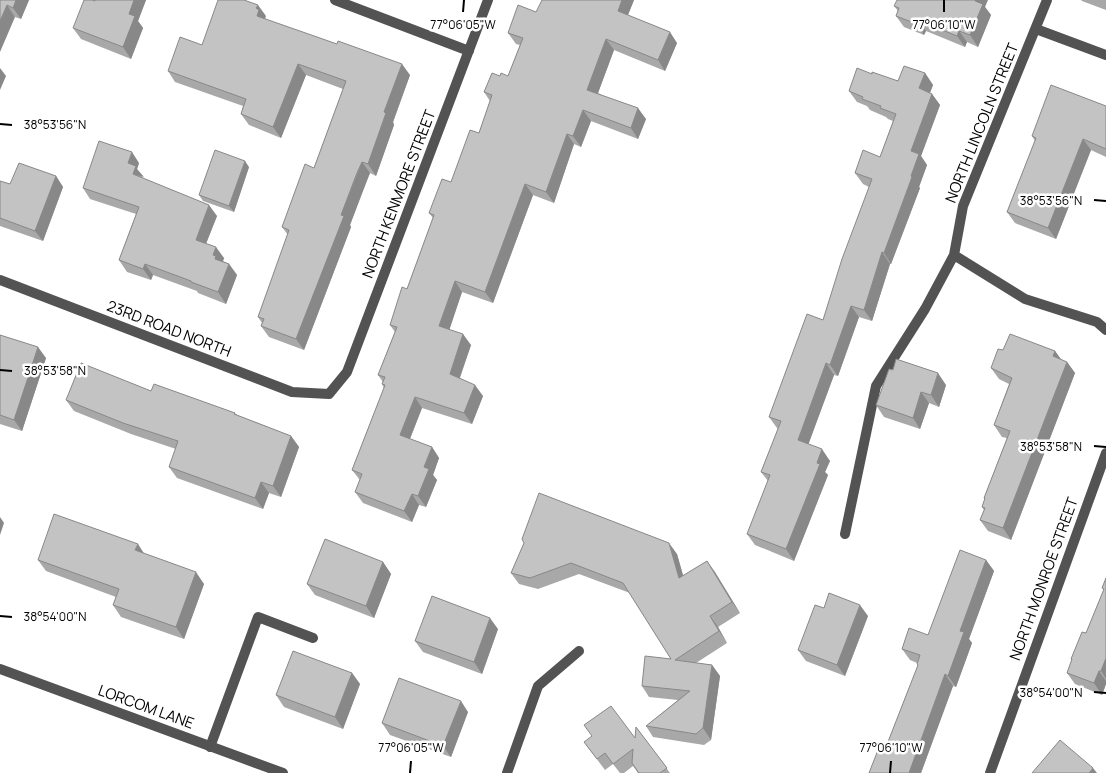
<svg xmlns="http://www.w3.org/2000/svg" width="1106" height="773" viewBox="0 0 1106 773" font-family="Manrope,sans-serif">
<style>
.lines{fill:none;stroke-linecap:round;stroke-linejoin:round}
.service{stroke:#535353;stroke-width:10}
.minor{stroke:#535353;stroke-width:10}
.tertiary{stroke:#535353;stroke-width:10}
.wall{fill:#a8a8a8}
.shaded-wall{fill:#888}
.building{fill:#c3c3c3;stroke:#888}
.ticks{fill:none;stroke:#000;stroke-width:2}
.labels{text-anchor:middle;stroke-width:5;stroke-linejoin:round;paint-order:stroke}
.street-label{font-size:15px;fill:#000;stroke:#fff}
.ticks-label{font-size:12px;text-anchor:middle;fill:#000;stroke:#fff;stroke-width:5;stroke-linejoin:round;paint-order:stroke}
</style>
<rect width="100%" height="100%" fill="#fff"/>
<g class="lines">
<path class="service" d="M210 747 258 617 313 638"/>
<path class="minor" d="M335 0 469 51
M1036 29 1106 55
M954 255 1025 299 1097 322 1106 330
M0 280 292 392 329 394 347 372 488 0
M845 534 876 386 925 309 954 255 963 206 1047 0
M507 773 538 686 579 651
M990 773 1106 453"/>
<path class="tertiary" d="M0 669 283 773"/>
</g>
<path class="wall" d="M0 0H29L21 19 15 17Z
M95 0H146L138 21 143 28 131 59 81 39 73 28Z
M634 0 628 15 677 43 665 71 614 50 598 93 646 119 638 139 591 121 581 147 574 144 554 203 533 195 493 303 462 292 449 329 471 345 460 378 483 396 472 424 422 408 410 439 432 447 439 458 433 475 437 480 426 507 419 505 412 522 363 503 355 492 360 480 352 470 384 388 382 384 383 382 378 375 395 332 390 325 407 289 433 218 429 213 451 182 479 133 490 101 484 92 500 76H508L520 45 516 44 508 33 536 12Z
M1081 0H1106V10L1082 1Z
M894 6 985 7 991 15 978 47 967 42 965 47 926 31 924 35 904 27 896 16 898 11Z
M266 16 265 18 266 20 410 75 393 122 394 125 376 176 370 173 365 184 350 225 351 227 304 350 269 337 261 326 262 323 258 317 288 235 282 227 314 168 343 89 306 75 281 138 249 125 241 114 243 106 175 82 168 71Z
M925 73 933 85 930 93 932 94 940 105 921 156 927 165 919 187 920 188 891 264H890L872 321 859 317 838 376 834 375 808 444 830 461 825 472 828 475 794 561 755 545 747 534 768 481 761 472 778 429 777 428 769 417 823 320 869 187 863 184 855 173 880 157 893 121 888 119 886 117 870 110 867 106 857 102 849 91 872 74 898 81Z
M1106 106V157L1091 150 1056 239 1015 223 1007 212 1035 141 1032 136Z
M139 163 137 169 143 178 217 216 206 244 224 258 223 261 229 264 237 275 226 304 198 293 197 291 153 275 151 280 127 272 119 260 136 214 90 199 83 188Z
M249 167 234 212 203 201 199 195Z
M56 176 63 187 43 241 0 226V181L10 184Z
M0 335 46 358 22 431 0 424Z
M1003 350 1055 351 1061 360 1067 362 1075 373 1011 540 988 531 980 520 984 510 982 507 985 499 984 498 1007 438 1002 437 994 425 1009 384 999 379 991 368Z
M946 385 939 407 929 403 920 429 884 417 876 405Z
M151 391 235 413 237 415 291 436 299 447 281 497 269 493 263 509 177 478 169 467 176 449 131 434 74 411 66 400Z
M524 543 677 554 683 576 707 561 740 613 718 627 727 643 696 663 712 665 720 676 711 740 704 745 653 737 646 726 678 700 649 697 642 686 671 659 630 593 579 574 538 589 519 584 511 573Z
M144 554 204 584 184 639 121 617 113 605 116 597 46 571 38 560Z
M986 560 994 571 969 639 972 643 956 687 953 686 921 773H869L884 752 918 666 917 664V663L910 660 902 649 928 635Z
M383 562 391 574 374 618 315 595 307 584Z
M1106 578V684L1102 695 1075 684 1067 673 1072 661 1071 659 1086 633 1104 590 1102 588Z
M824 608 868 616 845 676 806 661 798 650Z
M498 629 482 674 423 652 415 641Z
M352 673 360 684 343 729 284 707 276 695Z
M468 712 451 757 390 735 382 723Z
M636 727 670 773H638L633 766 624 773H620L613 764 605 770 584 742 635 738Z"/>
<path class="shaded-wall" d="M16 0H29L21 19 13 8Z
M134 0H146L138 21 143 28 131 59 123 47 129 14Z
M622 0H634L625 22 618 11Z
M976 0H988L985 7 991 15 978 47 970 35Z
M7 5 15 17 0 52V21Z
M258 5 266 16 265 18 267 21 257 16 256 8Z
M918 20 926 31 924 35 917 24Z
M959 31 967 42 965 47 957 36Z
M670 32 677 43 665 71 658 60Z
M606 39 614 50 595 101 587 90Z
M298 64 306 75 281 138 273 127Z
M402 64 410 75 393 122 394 125 376 176 368 164 384 112Z
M0 68 6 76 0 90Z
M925 73 933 85 927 100 919 88Z
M932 94 940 105 921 156 927 165 919 187 920 188 891 264 884 253 911 176V151Z
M638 108 646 119 638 139 631 128Z
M583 110 591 121 581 147 573 136Z
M567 134 574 144 554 203 546 192Z
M1083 139 1091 150 1056 239 1048 228Z
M132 152 139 163 137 169 144 177 133 174 128 163Z
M245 161 249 167 234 212 229 206Z
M362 162 370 173 350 225 351 227 304 350 296 339 341 215Z
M56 176 63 187 43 241 35 231Z
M525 184 533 195 493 303 485 292Z
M209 205 217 216 203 251 196 240Z
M216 247 224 258 222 264 223 270 213 255Z
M882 252 890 264 872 321 864 310Z
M145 264 153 275 151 280 143 269Z
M229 264 237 275 226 304 218 292Z
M455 281 462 292 447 337 439 326Z
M851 306 859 317 838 376 830 365Z
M463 334 471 345 457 385 450 374Z
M38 347 46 358 22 431 14 420Z
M1055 351 1063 362 1053 356Z
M1067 362 1075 373 1011 540 1003 528Z
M826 363 834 375 806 451 798 440Z
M938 373 946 385 939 407 931 395Z
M475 385 483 396 472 424 464 413Z
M921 392 929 403 920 429 913 418Z
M415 397 422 408 407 446 400 435Z
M291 436 299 447 281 497 273 486Z
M432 447 439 458 433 475 437 480 426 507 418 496 424 467Z
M822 449 830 461 825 472 828 475 794 561 786 549Z
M261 482 269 493 263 509 255 498Z
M412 494 419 505 412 522 404 511Z
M0 517 4 523 0 535Z
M669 543 677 554 687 589 679 578Z
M138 544 145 555 135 550Z
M986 560 994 571 969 639 972 643 956 687 948 676 960 631Z
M707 561 715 572 740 613 732 602Z
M383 562 391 574 374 618 366 606Z
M196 572 204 584 184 639 176 627Z
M860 605 868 616 845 676 837 665Z
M710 616 718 627 727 643 719 631Z
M490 618 498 629 482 674 474 662Z
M1106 658V679L1101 671Z
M712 665 720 676 711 740 703 728Z
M1099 671 1106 681V684L1102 695 1094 683Z
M352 673 360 684 343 729 335 717Z
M945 674 953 686 921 773H909Z
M461 701 468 712 451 757 443 746Z
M1093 768 1097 773H1089Z"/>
<path class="building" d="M0 0H16L13 8 7 5 0 21Z
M84 0H92L95 1V0H134L129 14 135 16 123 47 73 28Z
M218 0H244L258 5 256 8 259 10 257 16 337 44 338 41 402 64 384 112 386 113 368 164 362 162 357 173 341 215 344 216 296 339 261 326 264 319 258 317 289 230 282 227 305 164 314 168 346 81 298 64 273 127 241 114 246 99 168 71 180 37 202 45Z
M542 0H622L618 11 670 32 658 60 606 39 587 90 638 108 631 128 583 110 573 136 567 134 546 192 525 184 485 292 455 281 439 326 463 334 450 374 475 385 464 413 415 397 400 435 432 447 424 467 429 469 418 496 412 494 404 511 355 492 362 474 352 470 385 385 382 384 385 377 378 375 397 327 390 325 402 287 407 289 434 215 429 213 442 179 451 182 470 130 479 133 492 95 484 92 492 73 500 76 501 73 508 76 523 38 508 33 518 5 536 12Z
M897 0H976L975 1 983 4 970 35 959 31 957 36 918 20 917 24 896 16 899 8 894 6Z
M904 66 925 73 919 88 932 94 911 151 919 154 911 176 912 177 884 253 882 252 864 310 851 306 830 365 826 363 798 440 822 449 817 463 820 464 786 549 747 534 770 475 761 472 781 421 769 417 807 314 823 320 842 259 872 179 855 173 863 150 880 157 896 114 880 108 881 106 862 99 863 97 849 91 857 68 872 74V72L898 81Z
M1051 85 1106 106V149L1083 139 1048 228 1007 212 1036 138 1032 136Z
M99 141 132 152 128 163 136 166 133 174 209 205 196 240 216 247 213 255 216 256 215 259 229 264 218 292 191 282V281L145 264 143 269 119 260 139 207 83 188Z
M215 150 245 161 229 206 199 195Z
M19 163 56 176 35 231 0 218V181L10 184Z
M1010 334 1055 351 1053 356 1067 362 1003 528 980 520 985 508 982 507 985 498H984L1010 431 994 425 1012 378 991 368 998 349 1003 350Z
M0 335 38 347 14 420 0 415Z
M896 359 938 373 931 395 921 392 913 418 876 405 889 369 893 370Z
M81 363 151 391 154 384 235 413 234 414 291 436 273 486 261 482 255 498 169 467 178 441 123 423 66 400Z
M539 493 669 543 679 578 707 561 732 602 710 616 719 631 675 660 712 665 703 728 696 734 646 726 690 691 642 686 645 656 671 659 623 583 571 563 530 578 511 573 524 543 522 539Z
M54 514 138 544 135 550 196 572 176 627 113 605 119 589 38 560Z
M325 539 383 562 366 606 307 584Z
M960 550 986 560 960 631 964 632 948 676 945 674 909 773H869L878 750 884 752 918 665 917 664 920 655 902 649 909 628 928 635Z
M1106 578V658L1101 671H1099L1094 683 1067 673 1072 659H1071L1082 632 1086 633 1104 589 1102 588Z
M829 593 860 605 837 665 798 650 815 605 824 608Z
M432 596 490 618 474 662 415 641Z
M293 651 352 673 335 717 276 695Z
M399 678 461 701 443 746 382 723Z
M611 706 635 738 636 727 667 768 660 773H639L632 763 633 749 613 764 605 753 597 759 584 742 592 736 584 725Z
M1060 740 1093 768 1089 773H1032Z"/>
<path class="ticks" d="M463 12 464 0M944 12V0M0 124 12 125M1094 200 1106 201M0 370 12 371M1094 446 1106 447M0 616 12 617M1094 692 1106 693M410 773 411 761M890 773 891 761"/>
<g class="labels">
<g class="street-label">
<text transform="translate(982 123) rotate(-68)" y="5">NORTH LINCOLN STREET</text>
<text transform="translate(399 194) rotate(-69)" y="5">NORTH KENMORE STREET</text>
<text transform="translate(169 329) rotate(21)" y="5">23RD ROAD NORTH</text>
<text transform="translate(1044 579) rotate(-70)" y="5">NORTH MONROE STREET</text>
<text transform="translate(146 707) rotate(20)" y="5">LORCOM LANE</text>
</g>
</g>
<g class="ticks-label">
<text x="463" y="29">77°06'05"W</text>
<text x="944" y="29">77°06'10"W</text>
<text x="55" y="129">38°53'56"N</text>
<text x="1051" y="205">38°53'56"N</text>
<text x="55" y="375">38°53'58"N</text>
<text x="1051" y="451">38°53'58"N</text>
<text x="55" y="621">38°54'00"N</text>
<text x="1051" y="697">38°54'00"N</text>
<text x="411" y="752">77°06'05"W</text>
<text x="891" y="752">77°06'10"W</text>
</g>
</svg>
